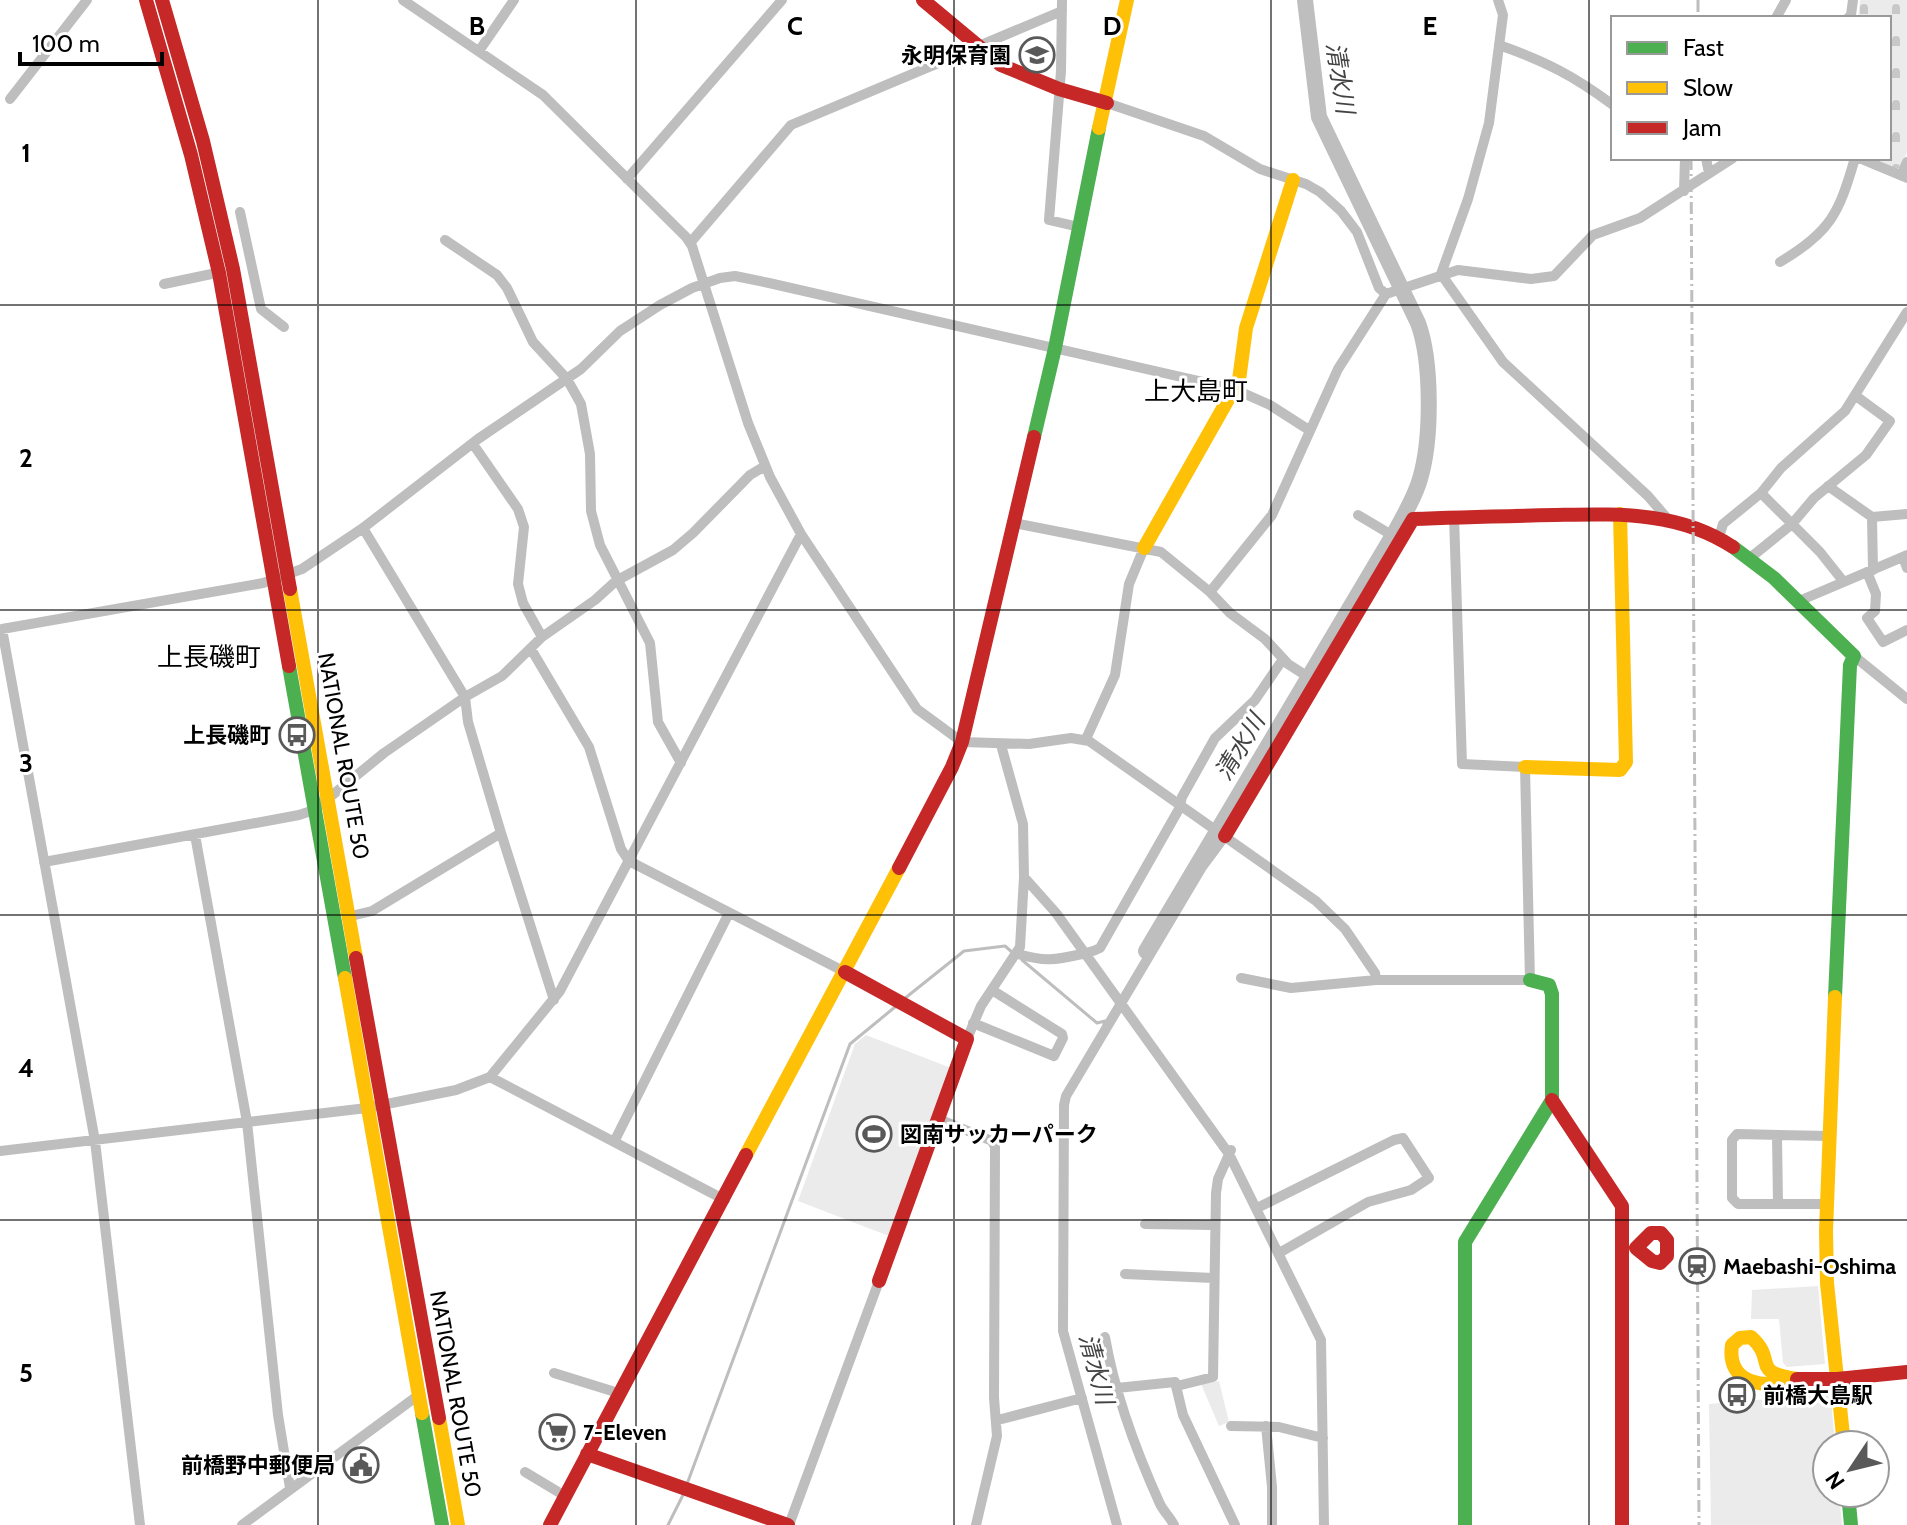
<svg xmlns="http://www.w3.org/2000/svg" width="1907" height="1525" viewBox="0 0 1907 1525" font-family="Cabin,'Noto Sans JP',sans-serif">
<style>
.cemetery{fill:url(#cemetery-stones)}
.park{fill:#ebebeb}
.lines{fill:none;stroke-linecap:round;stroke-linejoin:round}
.stream{stroke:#bebebe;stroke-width:3}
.river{stroke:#bebebe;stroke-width:16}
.street{stroke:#bebebe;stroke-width:10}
.fast{stroke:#4caf50;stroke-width:14}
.slow{stroke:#ffc107;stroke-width:14}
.jam{stroke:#c62828;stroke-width:14}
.rail{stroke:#bebebe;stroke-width:3;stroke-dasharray:12 4 2 4;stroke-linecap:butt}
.grid{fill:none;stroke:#000;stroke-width:2;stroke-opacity:0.55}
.labels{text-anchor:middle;stroke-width:6;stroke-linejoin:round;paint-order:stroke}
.poi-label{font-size:22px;font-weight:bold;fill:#000;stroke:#fff;text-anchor:start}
.street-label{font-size:22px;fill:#000;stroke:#fff}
.water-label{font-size:24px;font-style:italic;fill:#434343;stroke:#fff}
.quarter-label{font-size:26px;fill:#000;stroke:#fff}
.grid-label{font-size:26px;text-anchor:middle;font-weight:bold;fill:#000;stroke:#fff;stroke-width:6;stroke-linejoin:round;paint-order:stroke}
</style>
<defs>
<pattern id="cemetery-stones" width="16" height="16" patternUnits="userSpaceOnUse" patternTransform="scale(2)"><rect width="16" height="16" fill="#ebebeb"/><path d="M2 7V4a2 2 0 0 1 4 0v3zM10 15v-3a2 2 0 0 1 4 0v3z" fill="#c8c8c8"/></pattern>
</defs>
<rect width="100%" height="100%" fill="#fff"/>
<path class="cemetery" d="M1860 0H1907V152L1901 166 1896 170 1872 158H1889V18H1858Z"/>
<path class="park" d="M866 1035 951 1068 889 1236 798 1201 855 1044Z
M1818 1286 1825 1364 1787 1367 1783 1363 1779 1319H1751L1752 1290Z
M1219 1381 1229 1422 1219 1426 1201 1384Z
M1826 1394 1831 1399 1835 1445H1827V1493H1839L1842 1525H1711L1709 1404Z"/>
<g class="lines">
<path class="stream" d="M1022 960 1097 1023 1105 1021 1104 1024
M904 999 964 951 1005 946 1013 953
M687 1484 850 1044 895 1007
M668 1525 683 1495"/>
<path class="river" d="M1146 951 1396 530C1405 513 1415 497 1420 479 1432 439 1432 361 1418 323L1319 117 1305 0"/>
<path class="street" d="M403 0 543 95 686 237 692 246 748 423 770 477 801 534 917 709 962 742 1029 744 1071 738 1089 741 1316 901 1345 929 1375 973 1376 980
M1062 0 1061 71 1049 220 1079 227
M1776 18 1786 0
M1848 18 1851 15 1853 0
M1499 45C1545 61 1574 76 1613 105
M479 51 514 0
M10 99 87 0
M1107 103 1204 136 1260 169 1306 184 1320 192 1341 211 1357 232 1379 288 1386 294
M1706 158 1709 173
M1859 158 1907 178
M1901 175 1907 162
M627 179 782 0
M1684 191 1685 158
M240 212 261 309 284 327
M445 240 497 275 507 288 533 342 567 379 581 404 590 454 591 511 600 545 650 643 658 722 681 763
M690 243 791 125 1062 11
M1780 262C1831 232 1839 213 1855 158
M1441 274 1503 362 1648 496 1666 517
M1441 274 1468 199 1489 123 1503 15 1498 0
M164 284 221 272
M473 444 518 509 524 527 518 584 523 603 542 637
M1828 486 1872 517 1907 514
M1761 493 1820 552 1843 581
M1358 515 1400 540
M1872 517 1873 570
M1014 523 1161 552 1210 592 1230 613 1265 639 1288 664 1316 682
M363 528 465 697 468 722 501 833 554 1000
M1719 537 1723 524 1761 493 1781 468 1845 411 1907 312
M1903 557 1907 568
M1750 558 1792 524 1814 498 1866 455 1890 421 1856 396
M1867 572 1876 594 1875 611 1867 618 1883 642 1907 630
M1210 592 1272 515 1338 369 1386 294 1458 270 1531 279 1554 276 1593 235 1640 218 1733 158
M1799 601 1907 555
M531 649 589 747 621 849 629 861 845 972
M1854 656 1907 699
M1086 739 1115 675 1129 584 1144 548
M195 835 247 1122 278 1415 290 1488
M44 862 299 815 314 810 384 753 465 697 502 676 542 637 595 600 616 581 673 550 693 533 750 475 765 466
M1024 877 1056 913 1229 1154 1321 1340 1324 1525
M351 916 372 911 501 833
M1018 954C1045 962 1055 960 1082 954 1089 952 1093 952 1100 948L1179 809 1182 797 1215 738 1255 700 1283 659
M1241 978 1291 988 1376 980H1530L1525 767 1462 764 1454 516
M973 1023 1054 1056 1063 1038 1062 1034 992 990
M967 1039 981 1006 1020 947 1024 877 1023 824 1001 745
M490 1077 725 1200
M939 1119 992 1141 995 1147 994 1398 997 1436 976 1525
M1777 1135 1778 1204
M614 1142 729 913
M0 1151 367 1108 456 1090 490 1077 560 991 801 534
M1827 1204H1738L1732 1198V1140L1737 1134 1829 1136
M1257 1208 1394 1140 1403 1138 1429 1178 1411 1190 1368 1202 1279 1253
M1145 1224 1214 1225
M1125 1274 1213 1278
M1105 1337C1115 1395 1136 1451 1160 1504 1164 1512 1170 1517 1174 1525
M554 1373 612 1391 619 1396
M1177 1386 1213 1377 1216 1193 1218 1179 1231 1150
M1117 1388 1175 1382 1183 1415 1235 1525
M998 1420 1082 1398
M1231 1426 1279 1427 1323 1438
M1266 1426 1272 1487V1525
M525 1472 565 1496
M140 1525 95 1141 2 629 263 583 302 569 363 528 478 439 581 369 620 331 660 305 692 288 720 278 735 276 769 283 1234 389 1270 405 1309 430
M242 1525 420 1394
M789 1525 879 1281
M1117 1525 1063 1331 1064 1105 1066 1096 1202 867 1225 836"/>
<path class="fast" d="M1034 437 1055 348 1099 128
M1733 547 1774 578 1854 656 1850 665 1835 997
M289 666 345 978
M422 1413 442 1525
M1848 1493 1851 1525
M1465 1525V1242L1552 1100V994L1549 985 1530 980"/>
<path class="slow" d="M1099 128 1127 0
M1144 548 1239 380 1246 328 1293 180
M290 589 356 958
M1525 767 1620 770 1626 762 1620 514
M345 978 422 1413
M1835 997 1826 1231 1827 1283 1844 1445
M746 1155 899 868
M1751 1337C1778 1361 1749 1372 1797 1379 1767 1389 1726 1386 1732 1345L1740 1338Z
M439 1418 458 1525"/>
<path class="jam" d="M146 0 191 155 219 273 289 666
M162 0 203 141 233 269 290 589
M923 0 1001 65 1059 89 1107 103
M1225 836 1413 519C1460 517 1507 516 1555 515 1618 514 1678 511 1733 547
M899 868 952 767 962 742 1034 437
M356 958 439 1418
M845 972 967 1039 879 1281
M1552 1100 1622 1206V1525
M1651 1233H1661L1667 1240V1256L1660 1263 1652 1261 1636 1248Z
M1797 1379H1837L1907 1372
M587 1454 788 1525
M550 1525 746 1155"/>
<path class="rail" d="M1698 0V18
M1691 158 1699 1525"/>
</g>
<path class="grid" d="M318 0V1525M636 0V1525M954 0V1525M1271 0V1525M1589 0V1525M0 305H1907M0 610H1907M0 915H1907M0 1220H1907"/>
<defs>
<symbol id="school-ring" viewBox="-11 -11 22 22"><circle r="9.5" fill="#fff" stroke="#595959" stroke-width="1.5"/><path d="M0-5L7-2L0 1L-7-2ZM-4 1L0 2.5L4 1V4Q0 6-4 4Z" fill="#595959"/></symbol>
<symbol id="bus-ring" viewBox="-11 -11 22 22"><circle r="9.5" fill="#fff" stroke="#595959" stroke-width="1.5"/><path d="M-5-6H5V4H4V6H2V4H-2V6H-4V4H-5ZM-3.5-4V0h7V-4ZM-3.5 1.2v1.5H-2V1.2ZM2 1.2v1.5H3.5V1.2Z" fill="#595959"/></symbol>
<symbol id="stadium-ring" viewBox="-11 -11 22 22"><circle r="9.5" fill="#fff" stroke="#595959" stroke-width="1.5"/><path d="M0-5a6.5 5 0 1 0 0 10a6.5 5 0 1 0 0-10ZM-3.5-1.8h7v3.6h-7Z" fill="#595959"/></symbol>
<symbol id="station-ring" viewBox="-11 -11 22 22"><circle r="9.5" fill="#fff" stroke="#595959" stroke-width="1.5"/><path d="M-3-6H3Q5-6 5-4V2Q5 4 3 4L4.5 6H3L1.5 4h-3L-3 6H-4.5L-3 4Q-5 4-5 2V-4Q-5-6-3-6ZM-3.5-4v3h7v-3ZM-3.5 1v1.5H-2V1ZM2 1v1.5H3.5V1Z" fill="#595959"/></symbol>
<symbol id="supermarket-ring" viewBox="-11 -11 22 22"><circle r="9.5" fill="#fff" stroke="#595959" stroke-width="1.5"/><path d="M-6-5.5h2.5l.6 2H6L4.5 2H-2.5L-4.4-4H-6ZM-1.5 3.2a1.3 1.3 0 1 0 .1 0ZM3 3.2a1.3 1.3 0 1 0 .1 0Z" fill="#595959"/></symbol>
<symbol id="civic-ring" viewBox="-11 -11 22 22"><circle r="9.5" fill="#fff" stroke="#595959" stroke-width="1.5"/><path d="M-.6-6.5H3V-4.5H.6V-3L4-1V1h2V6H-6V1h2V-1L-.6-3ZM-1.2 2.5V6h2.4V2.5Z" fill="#595959"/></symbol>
</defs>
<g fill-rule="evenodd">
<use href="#school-ring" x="1017" y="35" width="40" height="40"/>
<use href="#bus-ring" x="277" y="715" width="40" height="40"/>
<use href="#stadium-ring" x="854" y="1114" width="40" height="40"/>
<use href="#station-ring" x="1677" y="1246" width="40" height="40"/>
<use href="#bus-ring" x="1717" y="1375" width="40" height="40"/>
<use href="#supermarket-ring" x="537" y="1412" width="40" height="40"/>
<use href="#civic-ring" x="341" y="1445" width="40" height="40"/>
</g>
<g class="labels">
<g class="poi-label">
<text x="1011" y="63" text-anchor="end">永明保育園</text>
<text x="271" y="743" text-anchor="end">上長磯町</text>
<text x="900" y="1142">図南サッカーパーク</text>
<text x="1723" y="1274">Maebashi-Oshima</text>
<text x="1763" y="1403">前橋大島駅</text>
<text x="583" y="1440">7-Eleven</text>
<text x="335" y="1473" text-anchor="end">前橋野中郵便局</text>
</g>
<g class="street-label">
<text transform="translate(344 756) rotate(80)" y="8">NATIONAL ROUTE 50</text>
<text transform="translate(456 1394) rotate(80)" y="8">NATIONAL ROUTE 50</text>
</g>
<g class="water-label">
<text transform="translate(1340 78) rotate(81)" y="8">清水川</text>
<text transform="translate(1240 747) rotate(-59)" y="8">清水川</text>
<text transform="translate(1096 1369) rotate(75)" y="8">清水川</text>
</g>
<g class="quarter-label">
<text x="1196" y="400">上大島町</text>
<text x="209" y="666">上長磯町</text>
</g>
</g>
<g class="grid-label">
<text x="477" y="35">B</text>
<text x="795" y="35">C</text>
<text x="1112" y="35">D</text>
<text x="1430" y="35">E</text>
<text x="26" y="162">1</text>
<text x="26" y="467">2</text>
<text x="26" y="772">3</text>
<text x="26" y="1077">4</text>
<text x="26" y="1382">5</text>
</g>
<rect x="1611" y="16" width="280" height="144" fill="#ffffff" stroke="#999999" stroke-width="2"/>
<rect x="1627" y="42" width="40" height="12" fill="#4caf50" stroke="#999999" stroke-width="2"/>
<text x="1683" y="56" font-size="24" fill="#000000">Fast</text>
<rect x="1627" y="82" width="40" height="12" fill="#ffc107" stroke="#999999" stroke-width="2"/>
<text x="1683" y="96" font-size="24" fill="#000000">Slow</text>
<rect x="1627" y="122" width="40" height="12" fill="#c62828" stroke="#999999" stroke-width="2"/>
<text x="1683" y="136" font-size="24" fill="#000000">Jam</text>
<g transform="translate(1851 1469) rotate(235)"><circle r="38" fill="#ffffff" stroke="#999999" stroke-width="2"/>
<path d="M0-6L14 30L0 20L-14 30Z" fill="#595959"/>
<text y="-12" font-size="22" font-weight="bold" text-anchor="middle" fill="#000000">N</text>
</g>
<path d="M20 52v12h142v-12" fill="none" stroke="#000000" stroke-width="4"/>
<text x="32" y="52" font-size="24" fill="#000000" stroke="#ffffff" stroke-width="6" paint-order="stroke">100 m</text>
</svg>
